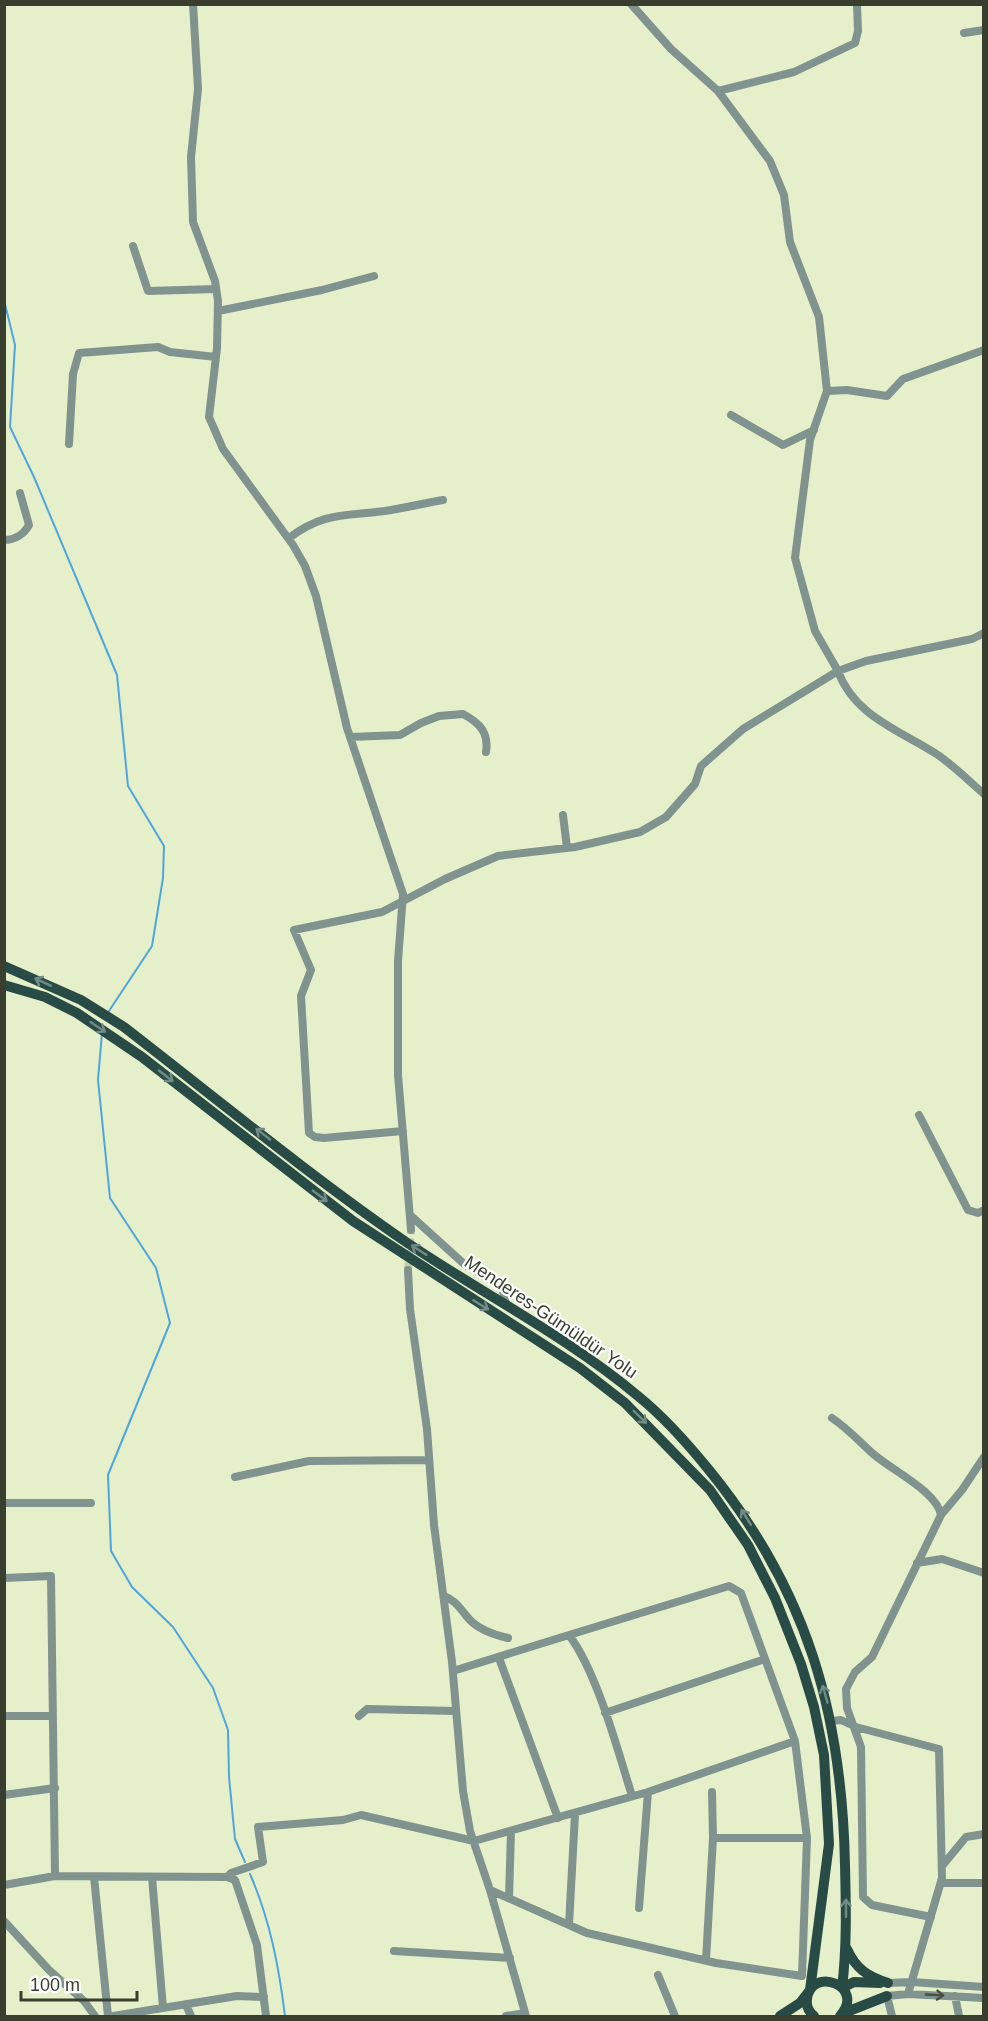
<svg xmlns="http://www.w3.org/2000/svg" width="988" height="2021" viewBox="0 0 988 2021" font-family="Helvetica,sans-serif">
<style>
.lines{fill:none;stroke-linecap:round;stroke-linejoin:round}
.stream{stroke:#4fa5de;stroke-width:2}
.minor-tunnel{stroke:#c3ccac;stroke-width:8;stroke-dasharray:8 4;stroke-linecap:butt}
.minor{stroke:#80938f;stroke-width:8}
.major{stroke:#284c45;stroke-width:10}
.oneway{stroke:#738b86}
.oneway2{stroke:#484f42}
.labels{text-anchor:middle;stroke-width:4.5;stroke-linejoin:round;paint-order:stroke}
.street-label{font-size:18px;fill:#3a3e2f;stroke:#fff}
</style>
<rect width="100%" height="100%" fill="#e5f0cb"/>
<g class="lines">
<path class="stream" d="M4 285 5 304 15 345 10 427 34 477 117 675 128 786 164 846 163 878 152 946 107 1014
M102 1033 98 1080 110 1198 156 1268 170 1323 108 1475 111 1551 132 1587 173 1627 213 1688 228 1730 229 1777 235 1839 245 1862
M250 1874C270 1920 279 1967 285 2016"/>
<path class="minor-tunnel" d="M408 1270 411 1230"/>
<path class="minor" d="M193 4 198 89 191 157 193 222 215 281 218 301 217 348 209 417 223 449 293 545 305 566 316 596 347 728 403 894 398 961V1075L411 1230
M631 4 671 49 718 91 770 161 784 195 790 242 819 317 827 391 810 440 795 558 815 631 838 671 866 661 972 639 984 633
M964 33 984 30
M718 91 794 72 855 43 858 31 857 4
M133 246 148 291 216 289
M218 311 322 290 374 276
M827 391 847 390 887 396 903 379 984 350
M731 415 783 445 814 430
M69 444 73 374 79 353 158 347 170 352 216 357
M289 538C326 510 349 517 391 510 409 507 426 503 443 500
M4 540C15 540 24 534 29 525L20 493
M350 737 400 735 421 723 439 716 463 714C480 723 489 733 486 752
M563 815 567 848
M919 1115 968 1210 978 1213 984 1210
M403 1131 324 1138 315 1137 309 1133 301 996 311 970 294 930 382 912 445 879 498 856 575 847 640 832 666 817 695 784 701 766 743 729 838 671C854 716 901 731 938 755 954 766 969 781 984 794
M410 1215 463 1263 502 1287 506 1305
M408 1270 410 1309 427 1429 434 1525 452 1662 463 1791 470 1831 490 1890 526 2016
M832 1418C847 1428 858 1440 871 1452 889 1469 937 1491 941 1515L872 1657 855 1672 846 1689 847 1708 861 1747 863 1897 872 1905 931 1917
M235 1477 309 1461 429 1460
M4 1503H91
M941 1515 962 1490 984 1457
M917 1563 942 1559 984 1573
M4 1578 51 1576 55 1876
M444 1596C457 1601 460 1609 469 1619 478 1629 495 1635 508 1638
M499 1658 558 1818
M453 1671 569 1635C597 1672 618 1751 632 1796
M605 1713 765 1659
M4 1716H52
M359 1716 367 1709 456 1711
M832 1721 841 1720 856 1727 939 1749 942 1878 908 1994
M4 1795 55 1788
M713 1838H807
M942 1866 966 1837 984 1834
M94 1877 108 2016
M152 1877 163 2008
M227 1877 231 1873 263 1862 258 1827 343 1820 361 1815 474 1841 648 1792 795 1741
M941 1883H984
M4 1885 55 1876 227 1877 235 1880 257 1945 266 2016
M490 1890 587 1933 716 1963 802 1976 807 1838 795 1741 741 1593 729 1586 569 1635
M509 1898 511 1831
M639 1908 648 1792
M4 1921 49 1970 84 2001 95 2016
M569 1925 575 1814
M394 1951 510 1958
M706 1960 713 1838 712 1792
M658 1975 675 2016
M888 1983 912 1982 984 1987
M955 1996 959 2016
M186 2005 191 2016
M113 2016 237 1996 264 1997
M506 2016 525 2013
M892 2016 887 1996 908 1994 984 1998"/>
<path class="major" d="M4 966 81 1000 124 1027C217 1099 309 1175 406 1242 483 1294 566 1336 638 1396 664 1417 688 1444 709 1470 807 1590 842 1713 845 1865 846 1906 847 1947 842 1988
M4 985 45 997 77 1013 142 1057 353 1221 580 1368 625 1403 710 1490 748 1545 775 1598 801 1664 814 1707 824 1755 829 1844 810 1990 800 2003 780 2016
M847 1949C856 1969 867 1976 888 1983
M842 1988 854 1982 880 1983
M844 2013 887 1996
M814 2016C809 2012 806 2006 807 1999 811 1965 867 1986 840 2016"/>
</g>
<defs><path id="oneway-shaft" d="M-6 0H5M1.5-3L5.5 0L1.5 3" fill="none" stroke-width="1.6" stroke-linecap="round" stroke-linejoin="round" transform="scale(1.5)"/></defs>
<g class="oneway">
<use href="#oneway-shaft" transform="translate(43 982) rotate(-155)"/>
<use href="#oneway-shaft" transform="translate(98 1027) rotate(34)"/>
<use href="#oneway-shaft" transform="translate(166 1076) rotate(38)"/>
<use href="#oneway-shaft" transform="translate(263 1134) rotate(-142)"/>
<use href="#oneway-shaft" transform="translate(320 1196) rotate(37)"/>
<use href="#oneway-shaft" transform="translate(419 1250) rotate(-147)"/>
<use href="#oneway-shaft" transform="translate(481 1305) rotate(32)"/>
<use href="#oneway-shaft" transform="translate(640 1417) rotate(44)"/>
<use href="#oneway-shaft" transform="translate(746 1517) rotate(-122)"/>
<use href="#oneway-shaft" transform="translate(825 1694) rotate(-106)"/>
<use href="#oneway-shaft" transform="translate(846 1908) rotate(-90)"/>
</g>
<use class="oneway2" href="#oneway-shaft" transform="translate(935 1995) rotate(3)"/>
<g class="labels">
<g class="street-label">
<text transform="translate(551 1317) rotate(34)" y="6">Menderes-Gümüldür Yolu</text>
</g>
</g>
<rect width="988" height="2021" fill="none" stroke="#3a3e2f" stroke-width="12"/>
<path d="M21 1991v9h116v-9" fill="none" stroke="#3a3e2f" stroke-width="3"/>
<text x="30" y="1991" font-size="18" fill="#3a3e2f" stroke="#ffffff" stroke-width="4.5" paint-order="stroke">100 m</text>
</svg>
